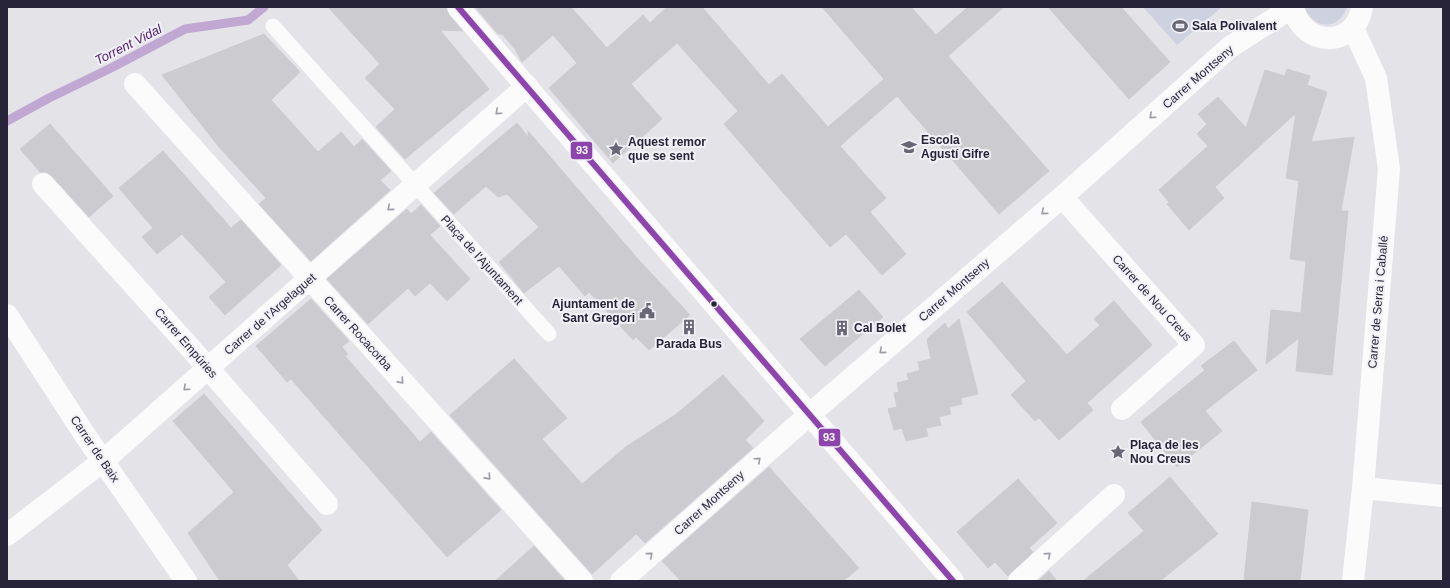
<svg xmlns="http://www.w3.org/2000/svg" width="1450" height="588" viewBox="0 0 1450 588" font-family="Arial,sans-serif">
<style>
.green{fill:#cdd1e0}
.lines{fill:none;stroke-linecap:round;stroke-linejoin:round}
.stream{stroke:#c1a8d3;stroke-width:9}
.building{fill:#cbcbd0;stroke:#ccccd1}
.service{stroke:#fbfbfc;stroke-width:15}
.minor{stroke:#fbfbfc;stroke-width:22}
.secondary{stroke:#fbfbfc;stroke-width:22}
.bus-1-casing{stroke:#f1f1f7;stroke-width:9}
.bus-1{stroke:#8e44ad;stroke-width:6}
.oneway{stroke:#9c9aa4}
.bus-dot{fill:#272338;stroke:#f1f1f7;stroke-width:1.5}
.labels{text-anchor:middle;stroke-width:4;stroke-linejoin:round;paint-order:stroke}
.poi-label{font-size:12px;font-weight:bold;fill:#272338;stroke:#f1f1f7;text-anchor:start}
.street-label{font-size:12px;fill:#272338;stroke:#f1f1f7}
.water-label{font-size:13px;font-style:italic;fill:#52236e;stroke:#f1f1f7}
.line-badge{stroke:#f1f1f7;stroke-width:1.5}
.badge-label{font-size:11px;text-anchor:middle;font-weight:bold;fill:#fff}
</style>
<rect width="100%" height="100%" fill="#e3e3e8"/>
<path class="green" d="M1143 7H1222L1177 45Z
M1304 7H1347C1338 32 1314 29 1304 7Z"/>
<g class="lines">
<path class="stream" d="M7 121 49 98 113 67 185 29 248 20 264 7"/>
</g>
<path class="building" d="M328 7H446L449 15 463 31 440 30 489 89 405 159 376 127 395 109 365 78 380 64Z
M475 7H571L607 48 643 15 650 23 667 7H702L769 85 782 74 828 127 884 79 822 7H911L936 35 968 7H1004L948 56 1049 171 999 214 897 96 840 146 886 198 870 212 906 254 882 275 846 234 830 247 724 124 738 111 677 43 631 84 662 119 613 163 549 88 577 63 553 35 522 62 515 49 502 34H498Z
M1048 7H1121L1170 62 1129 99Z
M264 34 300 72 271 100 318 152 341 132 354 147 362 139 391 171 380 180 390 190 311 261 259 204 266 198 219 147 162 75Z
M1287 69 1310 76 1307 85 1327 92 1311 142 1354 137 1341 211H1348L1332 375 1296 371 1299 338 1266 364 1271 310 1301 313 1306 261 1290 259 1299 181 1286 178 1296 113 1215 187 1224 198 1189 230 1167 204 1169 202 1159 190 1208 146 1197 134 1207 124 1198 114 1218 97 1246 128 1265 70 1285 76Z
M517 123 528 137V131L637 258 690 315 649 350 636 337 633 340 589 292 585 296 559 266 524 293 499 262 539 227 507 194 498 197 486 186 454 214 434 193Z
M50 124 113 196 89 217 52 176 46 172H40L20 149Z
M163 151 231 228 241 220 281 265 225 315 209 297 226 282 182 234 157 254 142 237 153 228 119 188Z
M421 205 440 226 430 235 470 279 447 301 430 283 415 296 408 288 368 324 327 279 407 209 411 214Z
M1002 282 1067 355 1100 325 1094 319 1114 301 1152 345 1087 403 1093 410 1059 440 1039 418 1035 421 1011 395 1026 381 967 312Z
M859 290 883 317 825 366 800 339Z
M311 299 349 341 342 347 348 354 345 356 420 442 431 432 501 510 447 557 291 379 287 382 256 346Z
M959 319 978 394 961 398 962 404 949 407 951 414 939 417 941 425 926 428 928 436 906 441 902 428 894 430 888 409 897 407 894 393 899 392 897 383 909 380 907 374 920 370 918 362 931 359 927 339 945 323 948 329Z
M1234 341 1257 370 1205 411 1222 431 1177 467 1141 422 1205 370 1201 366Z
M514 359 567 418 542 439 582 484 627 446 675 415 723 375 764 421 745 440 753 448 645 543 636 534 592 574 450 415Z
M204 394 322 530 287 565 299 581H220L188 533 234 492 173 421Z
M769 467 859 568 843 581H681L662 561Z
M1170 477 1218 534 1160 581H1083L1144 531 1128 513Z
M1018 479 1057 523 1029 548 1033 552 1008 576 995 562 988 568 957 532Z
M1252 502 1308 510 1300 581H1244Z
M534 546 565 581H495Z
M1049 571 1057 581H1038Z"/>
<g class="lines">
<path class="service" d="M273 26 549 334"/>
<path class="minor" d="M1293 7C1302 48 1356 49 1362 7
M1353 28 1376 78 1389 169 1363 488 1353 581
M135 84 582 581
M43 184 193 351 327 504
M1062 197 1194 345 1122 409
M7 315 87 438 186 581
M1363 488 1443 496
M7 535 103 461 527 86
M621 581 810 414 1062 197 1230 47 1293 7
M1019 581 1114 495"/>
<path class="secondary" d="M458 7 953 581"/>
<defs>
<path id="bus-1" d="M458 7 953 581"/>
</defs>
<use href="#bus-1" class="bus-1-casing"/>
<use href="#bus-1" class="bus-1"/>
</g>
<defs><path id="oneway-chevron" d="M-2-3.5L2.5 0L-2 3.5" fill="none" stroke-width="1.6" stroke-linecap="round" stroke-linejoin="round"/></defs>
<g class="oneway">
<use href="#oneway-chevron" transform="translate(498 112) rotate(138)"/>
<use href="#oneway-chevron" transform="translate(1152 116) rotate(138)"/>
<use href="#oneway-chevron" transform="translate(390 208) rotate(139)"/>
<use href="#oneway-chevron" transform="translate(1044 212) rotate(139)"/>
<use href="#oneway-chevron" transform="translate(882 351) rotate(139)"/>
<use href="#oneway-chevron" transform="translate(401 381) rotate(48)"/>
<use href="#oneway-chevron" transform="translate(186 388) rotate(138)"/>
<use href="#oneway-chevron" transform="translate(758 460) rotate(-42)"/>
<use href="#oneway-chevron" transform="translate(488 477) rotate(48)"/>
<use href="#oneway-chevron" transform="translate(650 555) rotate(-41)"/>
<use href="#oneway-chevron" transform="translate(1048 555) rotate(-42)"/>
</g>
<defs>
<symbol id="stadium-bare" viewBox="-9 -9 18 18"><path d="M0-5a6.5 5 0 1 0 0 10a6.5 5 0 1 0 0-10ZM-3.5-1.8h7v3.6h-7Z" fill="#696676" stroke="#f1f1f7" stroke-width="2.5" paint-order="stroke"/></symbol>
<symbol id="school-bare" viewBox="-9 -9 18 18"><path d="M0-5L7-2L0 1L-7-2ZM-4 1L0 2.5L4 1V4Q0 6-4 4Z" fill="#696676" stroke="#f1f1f7" stroke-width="2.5" paint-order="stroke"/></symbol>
<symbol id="sight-bare" viewBox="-9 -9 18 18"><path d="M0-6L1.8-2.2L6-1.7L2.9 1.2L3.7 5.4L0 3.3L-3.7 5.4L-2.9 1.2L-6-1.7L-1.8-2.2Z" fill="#696676" stroke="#f1f1f7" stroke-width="2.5" paint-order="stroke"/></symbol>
<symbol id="civic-bare" viewBox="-9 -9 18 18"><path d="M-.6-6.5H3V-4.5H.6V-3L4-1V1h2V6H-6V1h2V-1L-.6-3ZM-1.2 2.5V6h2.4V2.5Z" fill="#696676" stroke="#f1f1f7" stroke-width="2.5" paint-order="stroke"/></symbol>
<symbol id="building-bare" viewBox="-9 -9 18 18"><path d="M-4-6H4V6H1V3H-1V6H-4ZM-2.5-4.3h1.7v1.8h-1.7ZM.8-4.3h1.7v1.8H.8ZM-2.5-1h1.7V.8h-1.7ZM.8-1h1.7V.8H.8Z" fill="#696676" stroke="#f1f1f7" stroke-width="2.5" paint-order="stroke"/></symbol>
</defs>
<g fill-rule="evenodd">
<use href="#stadium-bare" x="1169" y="15" width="22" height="22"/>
<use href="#school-bare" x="898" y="136" width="22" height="22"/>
<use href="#sight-bare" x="605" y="138" width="22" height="22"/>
<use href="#civic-bare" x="636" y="300" width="22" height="22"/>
<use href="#building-bare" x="678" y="316" width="22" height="22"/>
<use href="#building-bare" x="831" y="317" width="22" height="22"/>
<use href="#sight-bare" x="1107" y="441" width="22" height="22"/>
</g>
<circle class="bus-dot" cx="714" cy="304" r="3.5"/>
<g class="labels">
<g class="poi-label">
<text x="1192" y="30">Sala Polivalent</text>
<text x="921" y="144">Escola<tspan x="921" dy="14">Agustí Gifre</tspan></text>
<text x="628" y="146">Aquest remor<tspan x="628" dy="14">que se sent</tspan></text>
<text x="635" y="308" text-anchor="end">Ajuntament de<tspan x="635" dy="14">Sant Gregori</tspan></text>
<text x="854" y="332">Cal Bolet</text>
<text x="689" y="348" text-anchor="middle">Parada Bus</text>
<text x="1130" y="449">Plaça de les<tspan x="1130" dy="14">Nou Creus</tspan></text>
</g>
<g class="street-label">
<text transform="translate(1198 77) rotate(-41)" y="4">Carrer Montseny</text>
<text transform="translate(482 260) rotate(48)" y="4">Plaça de l'Ajuntament</text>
<text transform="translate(954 290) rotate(-41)" y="4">Carrer Montseny</text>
<text transform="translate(1152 298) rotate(48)" y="4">Carrer de Nou Creus</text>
<text transform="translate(1378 302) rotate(-85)" y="4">Carrer de Serra i Caballé</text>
<text transform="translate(270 314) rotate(-41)" y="4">Carrer de l'Argelaguet</text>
<text transform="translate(358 333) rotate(48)" y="4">Carrer Rocacorba</text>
<text transform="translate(186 343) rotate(49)" y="4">Carrer Empúries</text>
<text transform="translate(95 449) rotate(56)" y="4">Carrer de Baix</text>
<text transform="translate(709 503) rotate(-42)" y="4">Carrer Montseny</text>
</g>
<g class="water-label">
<text transform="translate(128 44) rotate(-27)" y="5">Torrent Vidal</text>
</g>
</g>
<g class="line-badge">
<rect x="570" y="141" width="23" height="19" rx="4" fill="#8e44ad"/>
<rect x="818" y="428" width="23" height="19" rx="4" fill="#8e44ad"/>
</g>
<g class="badge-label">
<text x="582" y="154">93</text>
<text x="829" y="441">93</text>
</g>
<rect width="1450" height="588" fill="none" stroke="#272338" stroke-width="16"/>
</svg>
